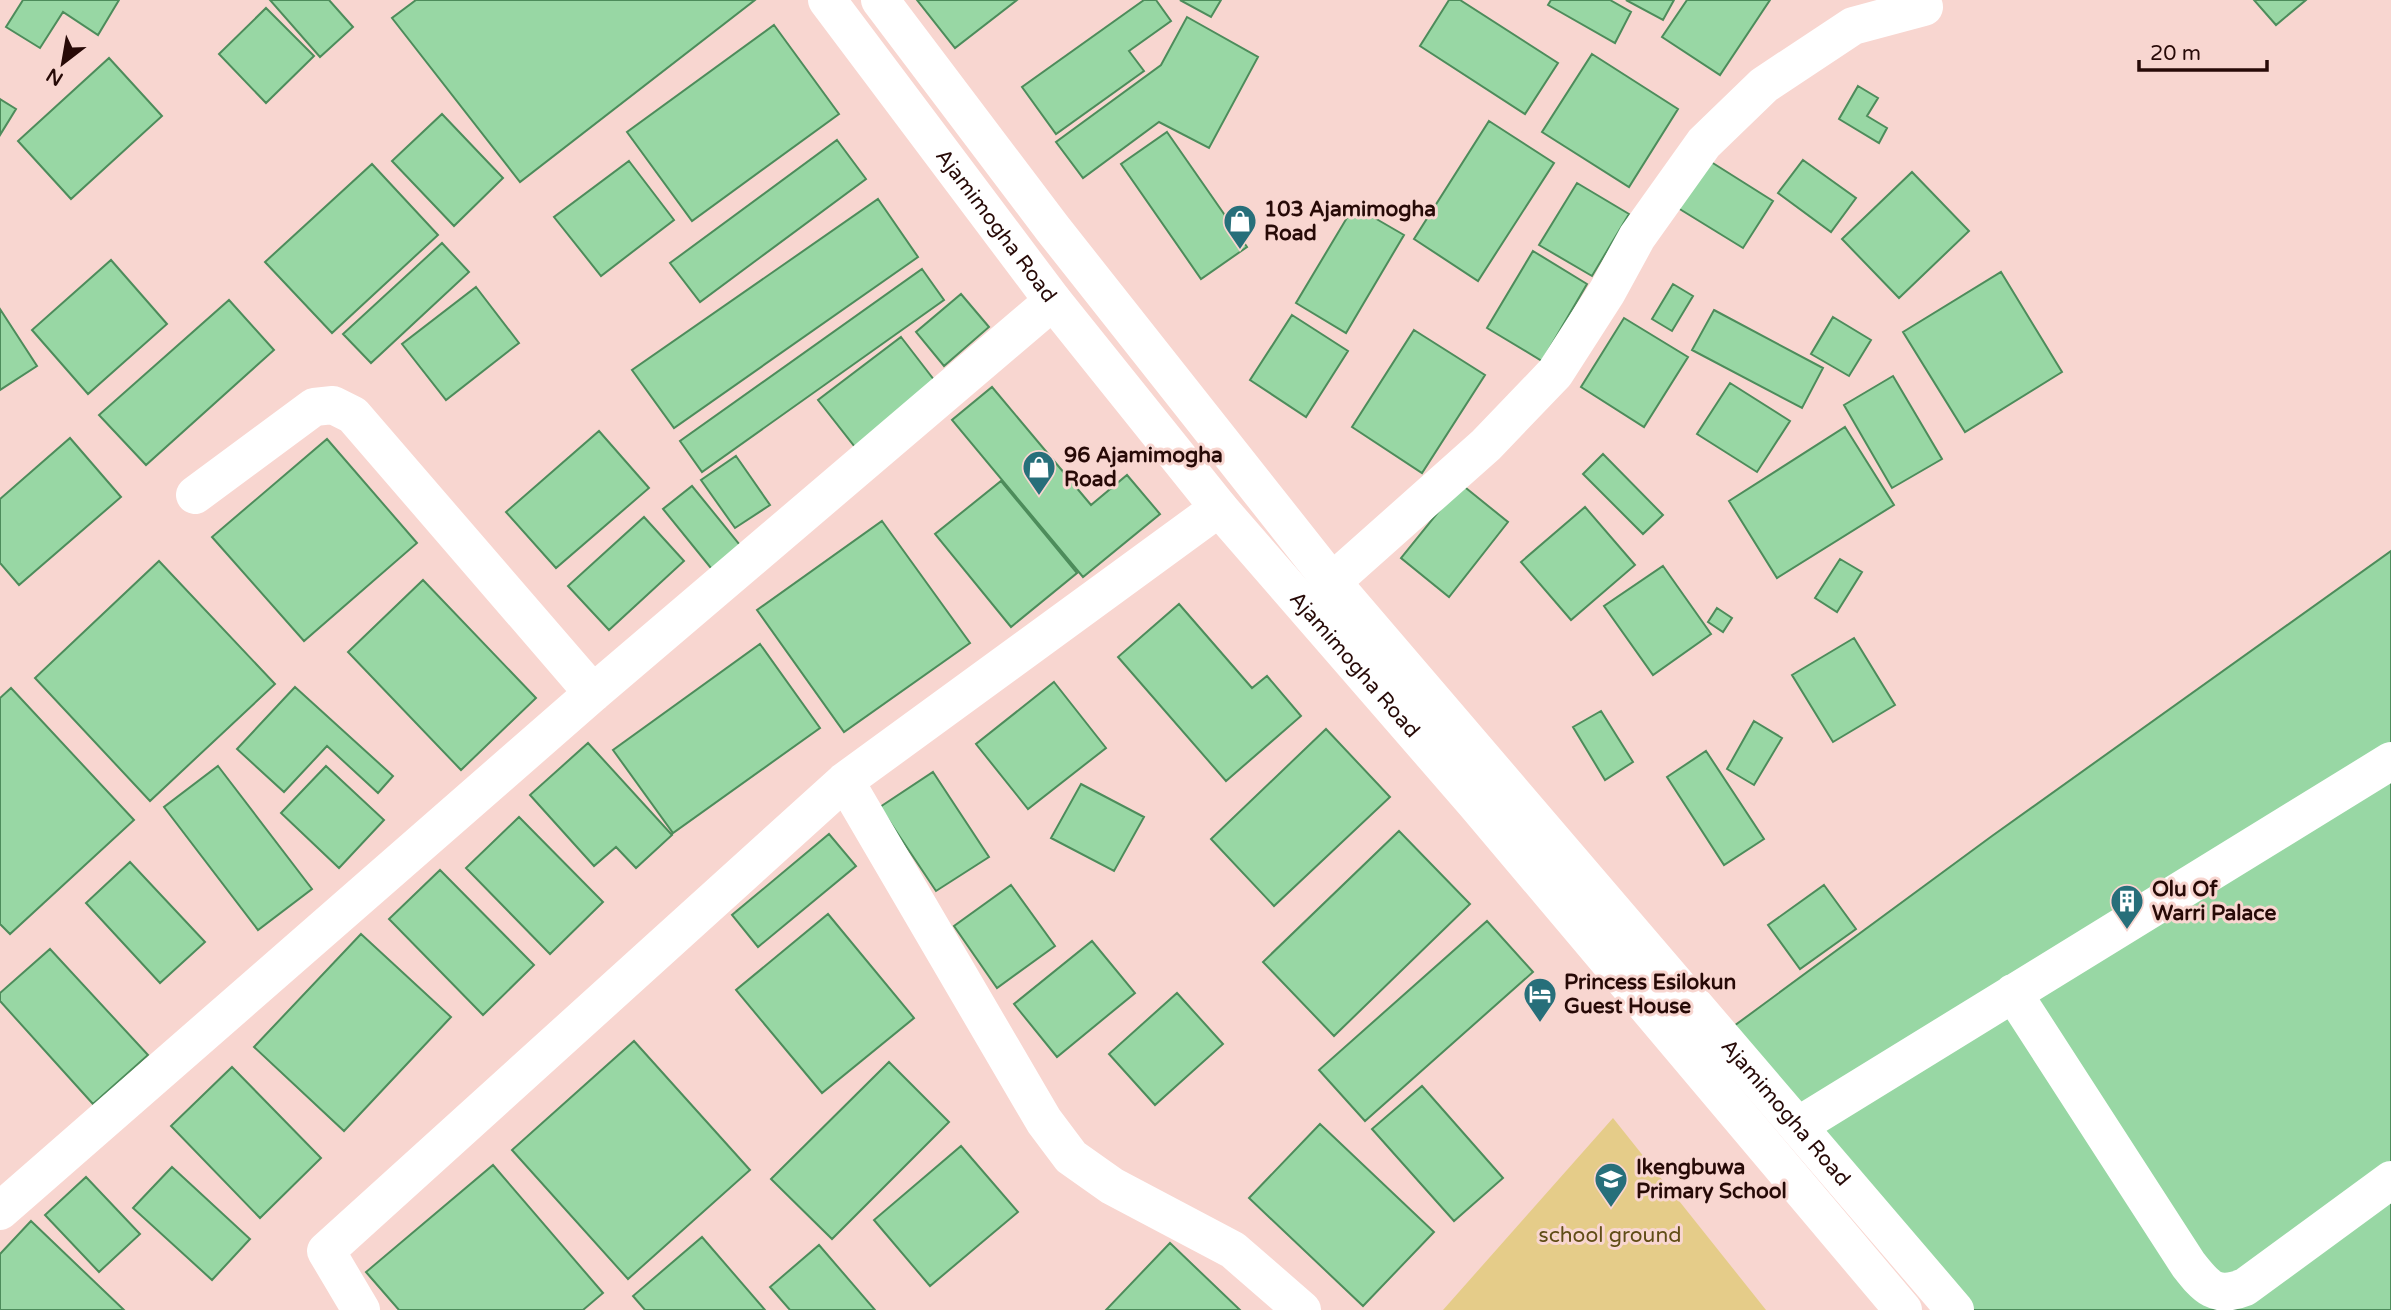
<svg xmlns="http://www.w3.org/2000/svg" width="2391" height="1310" viewBox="0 0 2391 1310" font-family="'Varela Round',sans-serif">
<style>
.green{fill:#e5cc89}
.building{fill:#98d7a4;stroke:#4d8c5b;stroke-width:2}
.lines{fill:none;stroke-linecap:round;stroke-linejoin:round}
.minor{stroke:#fff;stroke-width:38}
.major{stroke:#fff;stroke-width:38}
.labels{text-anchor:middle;stroke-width:6;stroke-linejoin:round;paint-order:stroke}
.poi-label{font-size:21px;font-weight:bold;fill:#270a07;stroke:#f8d6d0;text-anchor:start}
.street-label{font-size:21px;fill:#270a07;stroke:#f8d6d0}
.park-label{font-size:21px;fill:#5f4c15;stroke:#f8d6d0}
</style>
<rect width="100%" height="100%" fill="#f8d6d0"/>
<path class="green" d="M1613 1118 1766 1310H1442H1443Z"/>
<path class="building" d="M23 0H119L98 35 63 12 40 48 6 27Z
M270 0H329L353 27 320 57Z
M416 0H755L520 182 392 18Z
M917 0H1017L955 48Z
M1144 0H1156L1171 21 1129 51 1144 71 1056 134 1022 87Z
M1180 0H1221L1211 17Z
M1449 0H1460L1558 63 1525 114 1420 46Z
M1551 0H1610L1631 12 1615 43 1548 5Z
M1626 0H1674L1663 20Z
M1687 0H1770L1720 75 1662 37Z
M2254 0H2306L2276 25Z
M266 8 314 56 266 103 219 54Z
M1187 17 1258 57 1209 148 1159 122 1083 178 1056 142 1161 65Z
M774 25 839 114 692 221 627 132Z
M1592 54 1678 109 1629 187 1542 132Z
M109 58 162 116 71 199 18 141Z
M1858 86 1878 98 1867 116 1887 128 1879 143 1839 119Z
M0 99 16 109 0 135Z
M442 114 503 178 454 226 392 161Z
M1489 121 1554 163 1478 281 1414 239Z
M1167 132 1247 247 1201 279 1121 164Z
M837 140 866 179 700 302 670 263Z
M1708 160 1773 201 1743 248 1678 208Z
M1803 160 1856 198 1831 232 1778 193Z
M629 161 674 220 601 276 554 217Z
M372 164 438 235 332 333 265 262Z
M1912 172 1969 231 1899 298 1842 239Z
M1577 183 1629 214 1592 276 1539 245Z
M878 199 918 257 674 428 632 370Z
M1354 206 1404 235 1346 333 1296 303Z
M442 243 469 272 371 363 343 334Z
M1533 251 1587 284 1542 361 1487 328Z
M111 260 167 324 88 394 32 330Z
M922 269 944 300 702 472 680 441Z
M2001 272 2062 372 1965 432 1903 332Z
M1673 284 1693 296 1672 331 1652 319Z
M476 287 519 343 446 400 402 344Z
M961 294 989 327 944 366 916 332Z
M229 300 274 350 146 465 99 415Z
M0 309 37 366 0 390Z
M1714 310 1823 368 1802 408 1692 350Z
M1292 315 1348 351 1306 417 1250 380Z
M1833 317 1871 340 1849 376 1811 354Z
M1624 318 1688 357 1644 427 1581 387Z
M1414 330 1485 375 1422 473 1352 427Z
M901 337 938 385 855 447 818 400Z
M1893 376 1942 459 1892 488 1844 405Z
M1730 383 1790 421 1757 472 1697 434Z
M992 387 1091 505 1127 475 1160 514 1083 577 952 420Z
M1845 427 1894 505 1777 578 1729 501Z
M599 431 649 488 556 568 506 512Z
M70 438 121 497 19 585 0 563V499Z
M327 439 417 543 304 641 212 537Z
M1603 454 1663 515 1643 534 1583 474Z
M736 456 770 505 735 528 701 480Z
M1001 481 1077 573 1011 627 935 534Z
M1461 484 1508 522 1449 597 1401 558Z
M692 486 744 550 715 573 663 509Z
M1585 507 1635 565 1571 620 1521 562Z
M644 517 684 561 609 630 568 586Z
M882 521 970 643 844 732 757 610Z
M2391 551V1310H1972L1734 1026 1992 836Z
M1840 559 1862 572 1837 612 1815 598Z
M159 561 275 684 150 801 35 678Z
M1663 566 1711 634 1653 675 1604 606Z
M423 580 536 698 461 770 348 652Z
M1179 604 1252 688 1267 676 1301 716 1226 781 1118 657Z
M1717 608 1732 618 1723 632 1708 622Z
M1854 638 1895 705 1833 742 1792 675Z
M760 644 820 728 673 833 613 750Z
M1054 682 1106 748 1028 809 976 744Z
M295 687 393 776 378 793 327 746 284 792 237 749Z
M11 688 134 820 10 934 0 924V698Z
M1601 711 1633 762 1605 780 1573 727Z
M1754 721 1782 738 1754 785 1727 769Z
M1326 729 1390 797 1274 906 1211 839Z
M588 743 672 835 636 868 616 847 594 866 530 795Z
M1706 751 1764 839 1724 865 1667 777Z
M218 766 312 889 258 930 164 807Z
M326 766 384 820 339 868 281 813Z
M933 772 989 857 936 891 880 807Z
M1081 784 1144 817 1114 871 1051 838Z
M519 817 603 902 550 954 466 868Z
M1399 831 1470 904 1334 1036 1263 962Z
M829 834 856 866 758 947 732 915Z
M130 862 205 942 160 983 86 903Z
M440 870 534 965 483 1015 389 919Z
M1011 885 1055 946 997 988 954 926Z
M1824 885 1856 929 1800 969 1768 925Z
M828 914 914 1018 822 1093 736 990Z
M1487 921 1533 972 1365 1121 1319 1070Z
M361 934 451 1017 344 1131 254 1047Z
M1092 941 1135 993 1057 1057 1014 1004Z
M50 949 148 1055 93 1104 0 1001V993Z
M1177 993 1223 1044 1155 1105 1109 1054Z
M634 1041 750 1170 628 1279 512 1150Z
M889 1062 949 1122 832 1239 771 1179Z
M232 1067 321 1158 260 1218 171 1126Z
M1422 1086 1503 1178 1454 1221 1372 1129Z
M1320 1124 1434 1232 1363 1306 1249 1198Z
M961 1146 1018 1212 930 1286 874 1220Z
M493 1165 603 1293 583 1310H399L366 1272Z
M172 1167 250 1239 212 1280 133 1208Z
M86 1177 140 1234 99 1272 45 1215Z
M31 1221 124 1310H0V1254Z
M702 1237 765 1310H645L633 1296Z
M1170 1243 1240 1310H1106Z
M819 1245 875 1310H790L770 1287Z"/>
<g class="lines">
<path class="minor" d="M195 495 314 407 333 405 353 415 593 693
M1332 582 1486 445 1555 373 1607 292 1637 237 1704 143 1764 85 1853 26 1924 7
M845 781 1044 1121 1071 1157 1112 1186 1233 1250 1302 1310
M2013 993 2188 1264C2206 1287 2215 1299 2245 1287L2391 1180
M1798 1126 2391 761
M0 1211 593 693 1053 301
M361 1310 326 1251 845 781 1219 508"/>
<g class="major">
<path id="s1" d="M827 0 1053 301 1219 508 1476 804 1903 1310"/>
<path id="s2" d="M880 0 1053 229 1332 582 1955 1310"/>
</g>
</g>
<defs>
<symbol id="shop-pin" viewBox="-11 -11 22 30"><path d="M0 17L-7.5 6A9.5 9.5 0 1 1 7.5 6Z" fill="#276f7a" stroke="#f8d6d0"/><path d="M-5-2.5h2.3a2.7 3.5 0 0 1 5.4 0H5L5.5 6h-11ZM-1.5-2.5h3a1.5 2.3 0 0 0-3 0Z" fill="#fff"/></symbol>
<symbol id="building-pin" viewBox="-11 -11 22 30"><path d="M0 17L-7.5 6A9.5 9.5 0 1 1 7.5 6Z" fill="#276f7a" stroke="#f8d6d0"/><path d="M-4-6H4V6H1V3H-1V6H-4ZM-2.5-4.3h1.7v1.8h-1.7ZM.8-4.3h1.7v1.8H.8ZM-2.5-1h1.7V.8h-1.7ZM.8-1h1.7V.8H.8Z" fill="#fff"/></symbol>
<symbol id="hotel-pin" viewBox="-11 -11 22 30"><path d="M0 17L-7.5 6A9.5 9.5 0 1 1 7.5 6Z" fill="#276f7a" stroke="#f8d6d0"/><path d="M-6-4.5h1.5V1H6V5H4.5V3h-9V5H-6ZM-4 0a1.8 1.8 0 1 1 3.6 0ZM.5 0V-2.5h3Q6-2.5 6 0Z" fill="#fff"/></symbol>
<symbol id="school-pin" viewBox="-11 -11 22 30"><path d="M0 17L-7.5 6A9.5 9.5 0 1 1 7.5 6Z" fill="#276f7a" stroke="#f8d6d0"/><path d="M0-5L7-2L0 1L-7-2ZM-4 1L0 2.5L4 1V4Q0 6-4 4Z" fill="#fff"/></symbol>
</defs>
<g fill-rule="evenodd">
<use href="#shop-pin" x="1221" y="202" width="38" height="52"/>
<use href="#shop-pin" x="1020" y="448" width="38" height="52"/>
<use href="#building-pin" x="2108" y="882" width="38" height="52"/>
<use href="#hotel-pin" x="1521" y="975" width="38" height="52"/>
<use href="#school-pin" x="1592" y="1160" width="38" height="52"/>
</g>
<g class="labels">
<g class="poi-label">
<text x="1264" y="216">103 Ajamimogha<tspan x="1264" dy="24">Road</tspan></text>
<text x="1064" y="462">96 Ajamimogha<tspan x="1064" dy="24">Road</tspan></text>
<text x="2152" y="896">Olu Of<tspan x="2152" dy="24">Warri Palace</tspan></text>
<text x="1564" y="989">Princess Esilokun<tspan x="1564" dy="24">Guest House</tspan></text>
<text x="1636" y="1174">Ikengbuwa<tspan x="1636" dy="24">Primary School</tspan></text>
</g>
<g class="street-label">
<text dy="7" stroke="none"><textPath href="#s1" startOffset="282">Ajamimogha Road</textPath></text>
<text dy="7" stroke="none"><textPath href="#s1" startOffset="849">Ajamimogha Road</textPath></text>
<text dy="7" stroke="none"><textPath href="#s2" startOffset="1435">Ajamimogha Road</textPath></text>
</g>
<g class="park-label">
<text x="1610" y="1242">school ground</text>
</g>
</g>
<g transform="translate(63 63) rotate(211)" stroke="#f8d6d0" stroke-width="5" paint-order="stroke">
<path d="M0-5L12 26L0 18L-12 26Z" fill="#270a07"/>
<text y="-10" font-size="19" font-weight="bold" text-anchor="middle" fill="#270a07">N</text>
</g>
<path d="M2139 60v10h128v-10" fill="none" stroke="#270a07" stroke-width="3.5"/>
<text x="2150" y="60" font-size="21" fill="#270a07" stroke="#f8d6d0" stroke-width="5" paint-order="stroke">20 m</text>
</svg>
